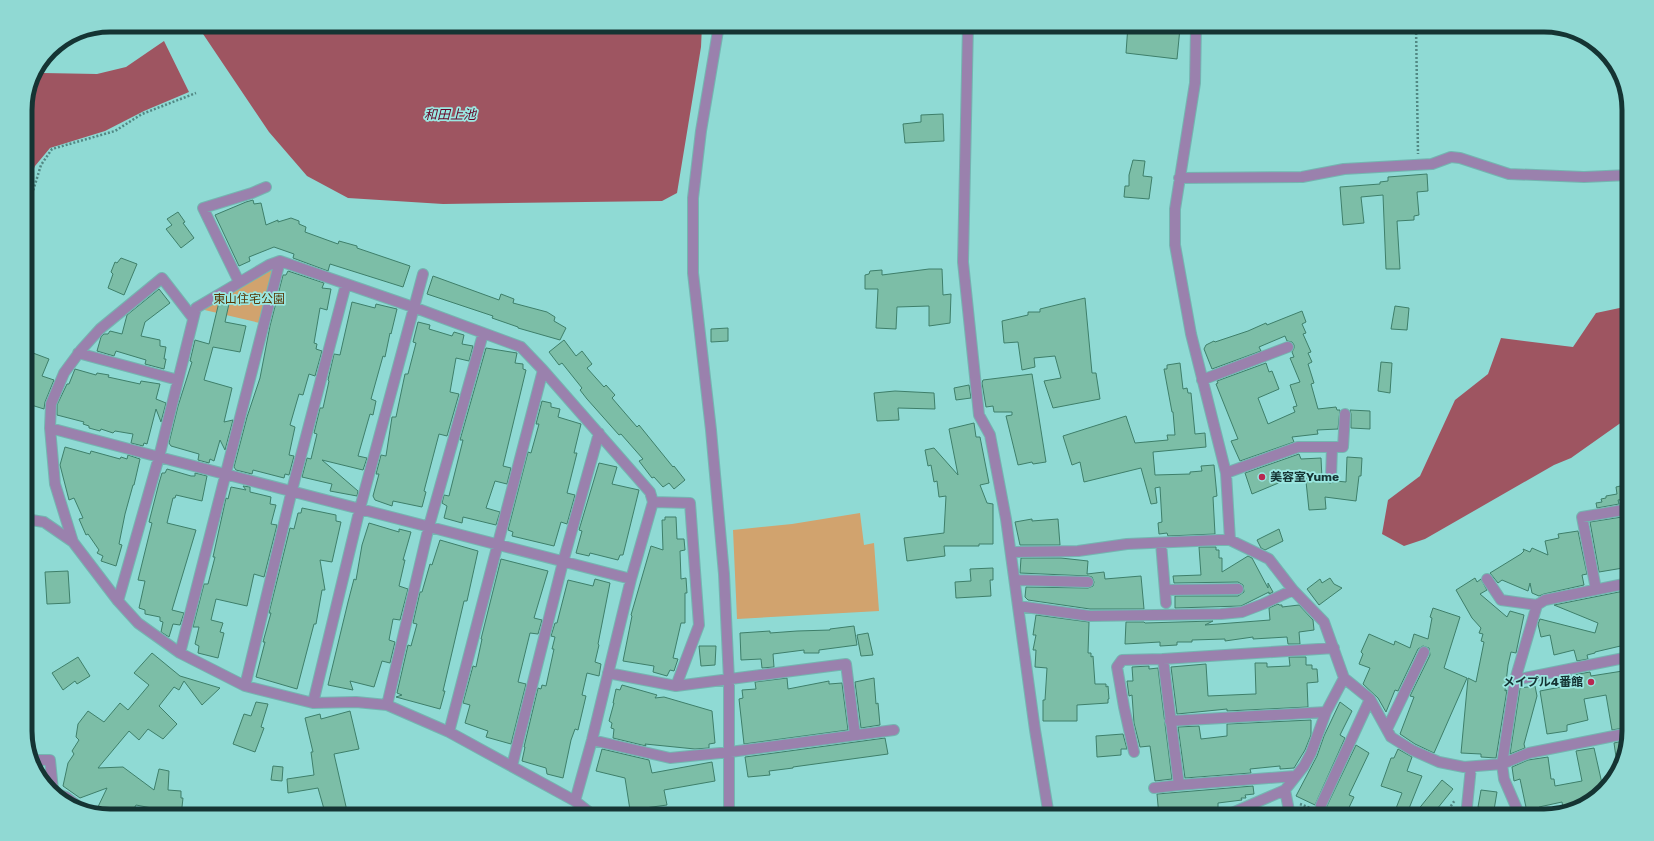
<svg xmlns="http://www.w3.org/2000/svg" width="1654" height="841" viewBox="0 0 1654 841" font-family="Rubik,'Noto Sans JP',sans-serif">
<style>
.green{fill:#d1a36e}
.water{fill:#9e5561}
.building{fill:#7cbea7;stroke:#3e7f6a}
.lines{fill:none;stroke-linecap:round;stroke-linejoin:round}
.minor-casing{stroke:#74b5b1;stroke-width:12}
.path{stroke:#528884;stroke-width:2.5;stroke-dasharray:2 2;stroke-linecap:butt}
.minor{stroke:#9a81ad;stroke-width:10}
.poi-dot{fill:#b82850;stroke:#9be7e1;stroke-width:1.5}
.labels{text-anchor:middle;stroke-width:3.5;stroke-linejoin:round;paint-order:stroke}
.park-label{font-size:12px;fill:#573603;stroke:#9be7e1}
.poi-label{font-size:12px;font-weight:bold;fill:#153433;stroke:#9be7e1;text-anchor:start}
.water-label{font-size:13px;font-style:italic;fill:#650425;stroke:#9be7e1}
.rim{fill:none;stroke:#153433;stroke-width:5}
</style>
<rect width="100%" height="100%" fill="#8fdad4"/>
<path class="green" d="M280 261 264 324 196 308Z
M860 513 864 545 874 543 879 611 737 619 733 530 792 524Z"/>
<path class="water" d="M197 25H702L701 47 677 193 662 201 443 204 348 198 307 176 269 132Z
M164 41 189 92 144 111 105 131 50 148 35 166 25 190V104L33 75 43 73 97 74 126 67Z
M1629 306V417L1571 458 1554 465 1425 539 1404 546 1382 534 1388 500 1420 476 1455 400 1488 374 1501 338 1573 347 1596 313Z"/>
<path class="building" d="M1128 25H1162V27L1180 28 1177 59 1126 53Z
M943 114 944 141 905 143 903 124 921 122V115Z
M1133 160 1145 161 1143 176 1152 177 1149 199 1124 197 1125 186H1129V175Z
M1427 174 1428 191 1417 192 1419 215 1414 216V220L1397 221 1400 269H1386L1383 195 1361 197 1364 223 1343 225 1340 187 1380 184V182L1388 181V177Z
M253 200 254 204 261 203 266 225 278 220V222L291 218 299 221V224L306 227 305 232 338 244 339 241 357 246V248L410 266 403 287 330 264 328 271 293 258 294 254 274 247 249 257 250 261 239 266 215 215 246 202Z
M178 212 185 222 183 223 194 238 181 248 166 229 172 225 167 219Z
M121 258 137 264 124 295 108 288 113 274 111 272 115 262 117 263Z
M929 269H942L943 295 951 294 950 323 929 326V306L897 307 896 329 876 328 878 289H865V275L869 274 870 271 882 270V275Z
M288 271 324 283 322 288 331 289 327 310 320 308 314 343 317 344 316 349 322 351 315 376 309 374 303 395 299 394 290 425 295 427 289 455 294 456 289 475 285 474 284 478 253 470 252 474 236 470 234 467 247 417 260 378 270 326 282 279 283 275H286Z
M433 276 499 300 501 294 514 299 513 303 547 312 555 317 554 321 566 328 560 340 518 328V327L492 318 493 316 427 294Z
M159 289 170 303 145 322 141 336 160 340V346L166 347 164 359H166L164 369 145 364 146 360 116 351 114 356 97 351 101 337 104 334H108L110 331 122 334 127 315Z
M226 298 230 299 225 322 246 326 240 352 213 347 204 380 232 388 224 422 233 420 225 450 220 440 214 461 210 459 209 463 198 460 199 454 171 446 169 443 178 406 192 362 190 361 195 340 209 344 219 302Z
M1085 298 1092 373H1096L1100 399 1053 408 1044 381 1061 378 1055 356 1034 358 1035 367 1022 370 1018 342 1004 343 1002 321 1028 315V312H1040V309Z
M352 302 375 308 376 304 397 309 391 334 390 333 385 357 383 356 371 399 376 401 373 415 370 414 358 456 367 458 363 470 322 460 358 491 357 496 330 491 332 484 302 477 307 458 311 459 317 434 314 433 320 408H323L329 381 328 380 334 354 340 355Z
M1395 306 1409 308 1407 330 1391 329Z
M1302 311 1306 322 1302 324 1306 333 1303 334 1311 352 1308 353 1312 362 1308 364 1314 383 1311 384 1318 409 1336 407 1337 410H1340L1338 429 1317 430 1318 434 1292 437 1294 442 1240 461 1231 441 1238 439 1216 384 1218 383 1217 381 1266 363 1269 372 1272 371 1279 389 1258 398 1268 424 1295 412 1293 407 1297 406 1290 385 1300 382 1290 358 1294 357 1292 352 1294 348V345L1292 342 1287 341 1285 336 1259 347 1261 351 1212 369 1204 349 1206 345 1214 341 1215 342 1248 331 1266 323 1267 325Z
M418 322 430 325 429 329 452 336 454 332 464 335 462 344 473 346 469 361 456 358 450 392 459 394 447 436 439 434 424 491 426 492 422 507 393 501 392 506 375 500 373 496 379 474H376L381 455 386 456 392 417H396L405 374H408L416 343 413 342Z
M728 328V341L711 342V329Z
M564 340 576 356 582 351 592 364 587 368 604 387 606 385 615 395 612 398 637 427 639 425 673 467 674 466 685 480 674 489 669 483 663 487 654 477 652 478 639 461 643 459 621 434 619 435 587 399 580 390 582 388 562 363 559 365 549 352Z
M486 348 517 353 515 363 523 364V369L526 370 503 466 511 468 507 484 495 481 486 508 500 512 496 525 463 517 462 523 444 518 447 506 442 503 444 495 449 496 463 440H460Z
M25 350 49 359 42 376 54 380 45 402 44 409 28 404 30 398 25 397Z
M1381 362 1392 363 1390 393 1378 391Z
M1180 363 1183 389 1187 388 1188 393H1191L1195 434 1205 433 1206 447 1153 452 1155 475 1190 474V472L1202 471 1201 466 1214 465 1217 496 1213 497 1215 534 1168 536 1167 533 1159 534 1158 523 1162 522 1160 487 1155 488 1157 503 1151 504 1141 468 1084 482 1080 462 1072 465 1063 436 1126 416 1135 443 1168 440 1167 435H1175L1173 412H1172L1164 369H1167V365Z
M75 369 96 375 97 373 109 375 108 377 140 384 141 381 160 384 156 399 166 403 161 422 156 409 147 444 144 443 143 446 131 443 133 434 115 431 113 433 101 429 100 431 89 428V426L83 424 84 422 57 415V405L67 384H69Z
M1032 374 1046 462 1033 464 1032 462 1018 465 1006 416 1012 415V412H994L993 406 986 407 982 383 983 380Z
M969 385 971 398 956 400 954 388Z
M895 391 934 393 935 409 898 408 899 420 877 421 874 393Z
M542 401 551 403V407L560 409 558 417 581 424 574 453H577L567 493 575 495 567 524 561 522 554 546 512 536 513 532 508 530 528 452 531 453 539 424H536Z
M1350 410 1370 411V429L1351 428V414Z
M974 423 976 437H980L989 483 980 485 987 503 993 504V544H979V546H944L945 556 907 561 904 538 944 533 946 496 939 497 937 481 934 482 931 465 928 466 925 450 934 448 958 475 949 429Z
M65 447 90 454 91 451 120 459 121 457 127 459 128 455 140 459 134 485H133L125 514 119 544 122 545 116 566 101 561 103 556 97 553 99 550 88 534 86 535 79 519 83 518 74 498 69 500 60 465Z
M1299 454 1301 459 1321 458 1322 479 1330 483 1336 481 1346 482 1347 457 1362 458 1361 476H1359L1356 501 1325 497 1326 509 1309 510 1305 472 1252 494 1245 473Z
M599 463 617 467 612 484 639 490 623 555H620L618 560 590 553 589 556 576 553 582 531 579 530Z
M167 469 191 476H195V473L207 476 202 501 176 495 175 498H173L167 523 196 530 172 610 184 613 180 625 173 624 169 637 161 632 163 622 160 621V617L145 614V610L139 608 145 581 138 580 152 523 149 522 159 483 162 473H165Z
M1629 484V499L1618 500 1619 504 1597 508 1596 503 1602 502 1601 499 1606 498V496L1617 494 1616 487Z
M243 486 250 487V492L271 497 270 504 276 505 271 524 277 525 264 577 254 574 247 606 216 599 211 620 223 623 220 632 224 633 218 658 198 653 199 646 195 644 199 627H193L204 584H208L215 557H213L226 498 228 499 231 487 246 490Z
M302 508 336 515V521L341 522 332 562 320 560 325 590H322L316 624H314L297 689 256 677 265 642H263L271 613H269L290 528 294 529 298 513H301Z
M665 517H676L677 539H684L685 550 680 551 681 579 686 578 687 593H685V623H681L673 658 678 659 674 671 670 670 667 676 653 672 654 666 623 661 632 616 631 615 651 546 663 550 662 520H665Z
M1622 517 1627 544H1629V567L1599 572 1590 522Z
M1032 519V521L1058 519 1060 545H1020L1015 522Z
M369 523 399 532V529L411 532 403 560H405L399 586 408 589 400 620 393 619 389 640 395 642 390 663 382 661 374 687 350 681 353 690 328 685 348 602 354 579 356 580 362 545Z
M1279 529 1283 541 1265 550 1261 548 1257 540Z
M1578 531 1587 574 1582 575 1584 585 1544 594 1539 596 1532 593 1530 583 1528 591 1502 580 1498 583 1490 573 1521 554 1524 551 1523 549 1530 552 1532 548 1548 555 1545 541 1559 538 1558 534Z
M440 540 478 551 467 601H464L443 691H445L440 709 396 697 402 695 397 693 408 645 411 646 417 624 413 623 420 592H422L430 564 432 565Z
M1199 547H1216V550H1219V558H1222V572L1248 556 1252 558 1268 588V583L1273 592 1269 594V592L1241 606 1175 608V596H1238L1244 592 1243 585 1238 582 1174 583 1173 576 1201 575Z
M1021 558H1061L1088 561 1087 574 1104 572 1105 579 1141 576 1144 609H1090L1028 600 1025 597 1026 587 1088 588 1093 586 1094 582 1092 577 1088 576 1020 573Z
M501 559 548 571 534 618 542 620 538 634 530 633 518 682 526 684 511 744 486 737 488 731 465 723 470 705 463 703 473 666 476 667 482 639H481Z
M993 568V580H990L991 596 956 598 955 582 971 581 970 569Z
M68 571 70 603 47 604 45 572Z
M1330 578 1334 584 1342 588 1319 605 1307 589 1320 579 1322 583Z
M1475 578 1477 582 1481 579 1487 590 1480 594 1507 617 1510 611 1524 615 1516 653 1511 652 1508 665 1505 691 1507 690 1496 758 1481 757V754L1461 753 1468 678 1476 682 1484 642 1481 641 1483 634 1479 633 1481 628 1472 618 1456 590Z
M595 579 610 583 598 644 599 645 595 662 601 664 599 676 587 673 582 695 586 696 578 730 575 729 571 740 563 778 547 774 546 768 522 761 525 747H524L538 688 541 689 542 685 546 686 554 649H552L555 637 551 636 555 623H557L568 580 593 586Z
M1629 590V644L1595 652V653L1587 655 1588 659 1577 661 1574 650 1554 655 1550 635 1541 637 1538 624 1540 619 1595 633 1598 623 1554 605Z
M1278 604 1279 605H1282V607L1299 605 1313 620 1314 630 1299 632 1300 644H1288L1287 637 1253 639V637L1225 641V639L1192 640V642H1177V645L1160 646V642L1125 644 1126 622H1144L1145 623 1213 621 1205 625 1270 620 1269 608Z
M1433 608 1460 617 1444 668 1467 678 1434 753 1415 744 1400 734 1414 697 1410 696 1430 655 1429 648 1423 646 1418 649 1398 691 1395 690 1386 712 1378 698 1363 684 1370 668 1359 664 1363 654 1361 652 1369 634 1394 645 1395 641 1410 648 1414 634 1428 639 1432 618 1430 617Z
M1036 615 1089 622 1088 653H1091V657L1093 656 1095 684H1106V687L1108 686 1109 699H1108V703L1077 705V721H1043V700H1045L1047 668 1035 667 1036 650H1033L1036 635H1033Z
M854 626 857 645 819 650V653H804V650L773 654 774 667 762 668 761 659 741 660 740 633 770 631V633L797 631 830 630V629Z
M868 633 873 655 861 656 857 635Z
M699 646H716L715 665 701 666Z
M152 653 180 676 220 688 202 705 184 681 179 690 174 687 159 706 177 724 163 739 148 729 139 740 129 731 98 768 123 767 154 790 159 769 169 771 168 790 181 791V798H183L181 816H157V809L136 805 132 812H130L128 816H110L101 814 96 811 107 788 80 798 63 786 68 763 74 754 72 751 79 740 76 737 78 724 88 711 104 722 120 703 128 710 149 685 134 673Z
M78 657 90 676 77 684 75 681 63 690 52 673Z
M1289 657H1306V665H1312V669H1317L1318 682 1307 683 1308 707 1227 711V709L1177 714 1171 667 1206 664 1208 696 1254 694H1256L1255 663H1267V667L1290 666Z
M1149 666V669L1158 668 1172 779 1155 781 1150 746 1140 747 1134 723 1132 695 1129 696 1127 681H1133L1132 667Z
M1629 670V727L1612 730 1606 695 1584 699 1588 720 1567 725V731L1547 734 1540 691 1561 687 1559 679 1579 674 1590 672 1591 676Z
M787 678 788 689 829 681V684L842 683 848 730 744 744 739 699 743 698 742 690 756 689 755 682Z
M874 678 876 704 878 703 880 725 861 728 855 682Z
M622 685 657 695 655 698 664 697 712 711 715 743 709 744V748L695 749 645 744 646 746 613 738 614 729 611 728 612 723 609 721 614 703H613L616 689 620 690Z
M1535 686 1537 696 1524 744 1525 748 1510 754 1520 688Z
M256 702 268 704 261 727 264 728 255 752 233 744 244 714 251 716Z
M1340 702 1352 711 1340 735 1345 738 1315 805 1296 796 1317 756 1324 736Z
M350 711 359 749 334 754 347 811 343 812V816H326L318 788 288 793 287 779 314 775 311 752H313L305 718 320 714 321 719Z
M1311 720V735L1305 750 1294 768 1280 769V766L1250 769 1251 773 1185 778 1178 727 1199 726 1201 739 1227 736V724Z
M1123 734 1127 749H1121V755L1097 757 1096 736Z
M885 738 888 754 793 767V768L769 771 770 775 748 777 745 757Z
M1627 740 1620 769 1618 771 1614 743Z
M1356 745 1369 753 1349 795 1354 797 1345 816 1334 813 1333 814 1325 810Z
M1594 748 1603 788 1591 802 1563 808 1562 802 1539 807 1540 809 1527 812 1520 779 1514 781 1512 767 1528 760 1548 757 1551 779H1554L1555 786 1582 781 1576 751Z
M602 749 649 760 652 773 712 762 715 781 664 790 667 805 630 810 625 778 596 771Z
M1398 749 1412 757 1407 771 1422 776 1406 816H1393L1402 793 1381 786 1391 758H1394Z
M273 766 283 767 282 781 271 780Z
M1442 780 1453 789 1437 809 1446 816H1413Z
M1253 786 1254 794 1245 795 1246 798H1241L1242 800 1218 803V809H1210V815L1159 816 1157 794Z
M1481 790 1497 792 1494 810 1478 807Z"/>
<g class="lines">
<defs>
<path id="minor" d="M719 25 701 131 693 198V273L711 430 724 574 729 680V816
M968 25 963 262 979 415 990 435 1006 519 1035 730 1049 816
M1196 25 1195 83 1175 209V245L1191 334 1226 473 1230 540
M1179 178 1302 177 1344 169 1432 164 1451 157 1460 158 1509 174 1584 177 1629 175
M239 282 203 208 252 193 266 187
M78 353 178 380
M1202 380 1288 347
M50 428 159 457 631 579
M1226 473 1298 447H1343L1345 414
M1331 477 1332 447
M653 502 690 503 699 625 676 686
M25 519 44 522 73 542 118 601 138 623 180 653 245 686 313 703 356 702 387 705 449 732 575 801 594 816
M73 542 55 484 50 428 51 404 64 373 81 350 100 329 162 278 193 318
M1161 543 1166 603
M1011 552 1078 551 1127 544 1219 540H1230L1269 559 1293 590 1324 622 1344 678 1370 699 1391 737 1412 750 1439 762 1464 767 1502 764 1529 753 1629 733
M1487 579 1501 600 1537 605
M1015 580 1088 582
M1596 589 1582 517 1629 509
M1165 590 1238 589
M118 601 159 457 196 308 269 265 280 261 413 307 521 347 543 370 650 492 653 502 631 579 592 740 575 801
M1018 606 1090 616 1221 614 1242 612 1263 604 1293 590
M180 653 280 261
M1163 659 1179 785 1295 776
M608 673 676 686 846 664 855 735
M1515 680 1629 657
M245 686 292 490 346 284
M313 703 360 508 423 274
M387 705 429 526 483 334
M1170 721 1326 712
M1387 729 1424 652
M449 732 543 370
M592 740 670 758 730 752 894 730
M1134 752 1124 707 1117 667 1122 660 1163 659 1334 648
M33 760H50L53 790
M512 766 563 562 599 433
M1154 788 1179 785
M57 794 66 797 83 810
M1321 805 1370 699
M1225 816 1285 790
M1290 816 1285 790 1304 766 1311 753 1326 712 1344 678
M1466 816 1471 767
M1520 816 1504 779 1502 764 1515 680 1537 605 1545 600 1629 583"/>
</defs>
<use href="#minor" class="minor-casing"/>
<path class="path" d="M1416 25 1418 154
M25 217 41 165 52 149 115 131 142 114 196 93
M1300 804 1310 808
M1444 816 1455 800"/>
<use href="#minor" class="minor"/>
</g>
<g class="poi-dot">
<circle cx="1262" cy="477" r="4"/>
<circle cx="1591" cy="682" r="4"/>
</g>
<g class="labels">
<g class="park-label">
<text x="249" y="303">東山住宅公園</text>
</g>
<g class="poi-label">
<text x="1270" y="481">美容室Yume</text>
<text x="1583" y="686" text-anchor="end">メイプル4番館</text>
</g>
<g class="water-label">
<text x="450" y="119">和田上池</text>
</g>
</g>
<path d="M0 0H1654V841H0ZM110 32H1544A78 78 0 0 1 1622 110V731A78 78 0 0 1 1544 809H110A78 78 0 0 1 32 731V110A78 78 0 0 1 110 32Z" fill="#90d9d3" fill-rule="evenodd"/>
<path class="rim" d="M110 32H1544A78 78 0 0 1 1622 110V731A78 78 0 0 1 1544 809H110A78 78 0 0 1 32 731V110A78 78 0 0 1 110 32Z"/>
</svg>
